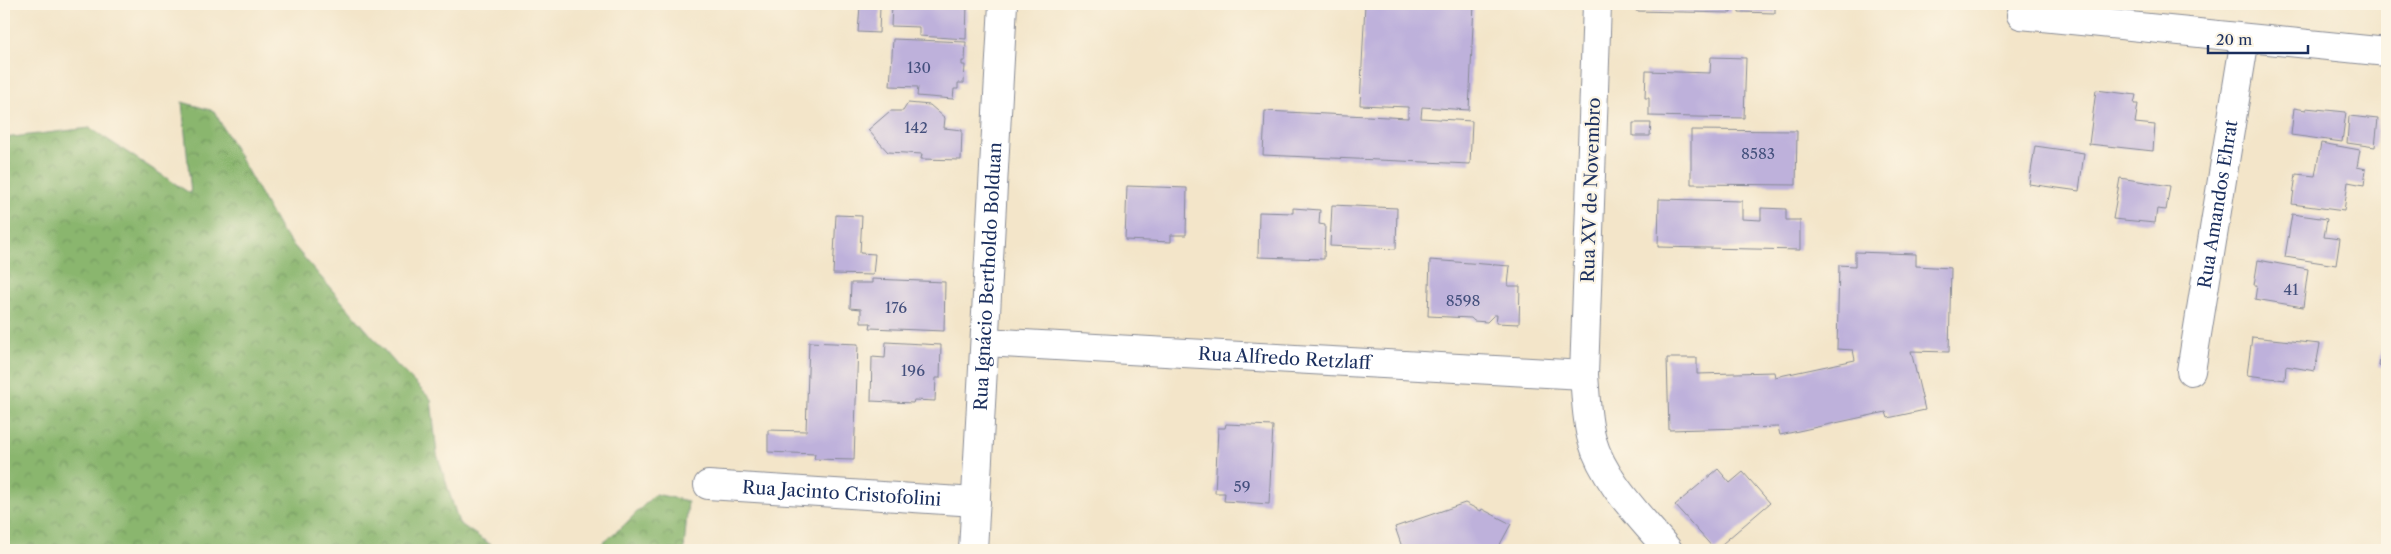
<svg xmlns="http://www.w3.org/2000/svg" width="2391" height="554" viewBox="0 0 2391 554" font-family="'Libre Caslon Text',serif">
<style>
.forest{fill:url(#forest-crowns);stroke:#527266}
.building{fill:#beb1db}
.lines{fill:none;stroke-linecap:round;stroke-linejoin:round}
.minor-casing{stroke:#878a94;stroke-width:30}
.tertiary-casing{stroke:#878a94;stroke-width:30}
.minor{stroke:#fff;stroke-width:28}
.tertiary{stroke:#fff;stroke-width:28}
.labels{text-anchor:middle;stroke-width:4.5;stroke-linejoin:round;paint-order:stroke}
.number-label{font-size:15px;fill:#44507d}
.street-label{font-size:18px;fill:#1b2f5e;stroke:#fcf5e5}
</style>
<defs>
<pattern id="forest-crowns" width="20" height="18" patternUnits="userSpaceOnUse" patternTransform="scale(1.25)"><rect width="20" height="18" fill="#8ab66e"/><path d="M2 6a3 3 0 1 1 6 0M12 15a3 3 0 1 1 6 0" fill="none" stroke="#70945e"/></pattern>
</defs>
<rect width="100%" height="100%" fill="#fcf5e5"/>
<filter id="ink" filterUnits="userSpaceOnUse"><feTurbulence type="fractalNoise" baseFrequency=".02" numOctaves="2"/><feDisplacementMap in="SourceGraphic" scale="10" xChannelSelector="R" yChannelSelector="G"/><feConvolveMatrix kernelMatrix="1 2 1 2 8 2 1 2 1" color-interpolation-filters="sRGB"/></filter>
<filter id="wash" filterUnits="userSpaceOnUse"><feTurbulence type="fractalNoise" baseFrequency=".0096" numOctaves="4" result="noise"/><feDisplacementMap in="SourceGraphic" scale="20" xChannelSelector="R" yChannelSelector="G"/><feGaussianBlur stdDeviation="1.12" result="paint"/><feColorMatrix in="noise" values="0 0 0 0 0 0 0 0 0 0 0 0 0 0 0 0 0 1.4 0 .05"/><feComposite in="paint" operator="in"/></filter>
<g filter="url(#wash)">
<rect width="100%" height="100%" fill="#f3e5c9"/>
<path class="forest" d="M182 102 214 111 281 231 396 364 431 399 437 454 459 523 498 550H4V138L90 128 191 194Z
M655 494 688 501 684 550H593L622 527Z"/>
<g id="blocks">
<path class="building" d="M892 4H967L966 39 919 36V27L891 26Z
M1365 4H1474L1469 110 1422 107 1421 118 1472 121 1470 164 1263 155 1265 111 1408 118V107L1360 105Z
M1636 4H1731V13L1636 11Z
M1739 4H1775V13L1739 12Z
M860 6H880L879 33 858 32Z
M893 39 966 42 965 61H962V65H965L964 83H958V89H954L953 99 917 96 918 87 890 86Z
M1711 57 1746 58 1744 118 1649 116V98H1645L1646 71 1710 73Z
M2096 90 2136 95 2134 104H2138L2135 123 2155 125 2153 151 2089 144Z
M908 103 930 105 945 118 944 128 962 130 961 160 921 159 922 154 888 152 868 130 890 111H903Z
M2294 108 2306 110V108L2346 112 2342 142 2291 135Z
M2349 116 2378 119 2375 147 2347 143Z
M1633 123H1651L1650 136H1633Z
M1691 130 1797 131 1796 185 1691 184Z
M2321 143 2360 150 2357 167 2366 169 2364 185 2348 182 2344 211 2292 204 2296 174 2315 176Z
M2035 146 2084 153 2079 191 2029 184Z
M2120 178 2170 186 2166 210 2157 209 2155 223 2113 219Z
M1127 186 1187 188 1186 235H1171V242L1125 240Z
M1659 199 1742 201V219L1761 220V208L1786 209V220H1800V250L1658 247Z
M1332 205 1397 208 1396 249 1330 246Z
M1293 208 1320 210 1319 224 1325 225 1324 259 1258 257 1259 212 1293 213Z
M2292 214 2327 219 2324 237 2340 239 2336 265 2285 257Z
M836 215 862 216 860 253 875 254 873 275 833 274Z
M1855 252 1916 254V266L1951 268 1949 352 1911 351 1925 410 1888 418 1886 412 1780 435 1778 427 1669 430 1667 358H1697V374L1774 372 1775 377 1855 360 1853 350 1837 349 1839 265 1855 266Z
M1430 260 1510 266 1508 286H1520L1519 324 1496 323 1497 315H1494L1487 322 1474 321 1471 318 1428 316Z
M2258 260 2308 269 2303 307 2255 299 2257 285H2254Z
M872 279 945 282 944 331 870 328 871 323H861V309L850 308 851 283H872Z
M2386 321H2387V368L2379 366Z
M2252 337 2320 344 2315 371 2286 366 2285 380 2247 375Z
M809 342 858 344 854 460 814 459 815 454 768 452V430L806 431Z
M886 342 941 345 940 378H936L935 401 914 400 913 403 871 401 872 357 885 358Z
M1226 424 1273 426 1269 504 1224 501 1225 493H1215L1218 428H1225Z
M1718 469 1730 483 1743 472 1770 503 1715 550 1675 505Z
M1465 503 1481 511 1482 509 1511 524 1497 550H1403L1395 527Z"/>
</g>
</g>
<g filter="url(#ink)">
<use href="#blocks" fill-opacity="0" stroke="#878a94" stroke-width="1"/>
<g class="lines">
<defs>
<g id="minor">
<path d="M2021 15 2387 52"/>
<path id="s1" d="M985 342 1584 375"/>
<path id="s2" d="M2191 371 2245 38"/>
<path id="s3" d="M708 485 976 502"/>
<path id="s4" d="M973 550 1003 4"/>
</g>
<path id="tertiary" d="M1597 4 1584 375C1586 397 1586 419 1592 440 1604 482 1641 517 1668 550"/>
</defs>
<use href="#minor" class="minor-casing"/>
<use href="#tertiary" class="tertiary-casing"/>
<use href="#minor" class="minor"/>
<use href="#tertiary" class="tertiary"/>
</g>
</g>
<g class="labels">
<g class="number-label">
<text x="919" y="73">130</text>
<text x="916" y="133">142</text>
<text x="1758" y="159">8583</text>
<text x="2291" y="295">41</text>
<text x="1463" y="306">8598</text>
<text x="896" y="313">176</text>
<text x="913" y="376">196</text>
<text x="1242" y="492">59</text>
</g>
<g class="street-label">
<text transform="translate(1591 190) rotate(-88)" y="6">Rua XV de Novembro</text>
<text dy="6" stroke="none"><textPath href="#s2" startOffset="169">Rua Amandos Ehrat</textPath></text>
<text dy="6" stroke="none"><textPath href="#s4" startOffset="274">Rua Ignácio Bertholdo Bolduan</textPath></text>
<text dy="6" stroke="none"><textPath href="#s1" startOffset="300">Rua Alfredo Retzlaff</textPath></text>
<text dy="6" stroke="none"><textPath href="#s3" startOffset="134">Rua Jacinto Cristofolini</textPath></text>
</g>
</g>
<rect width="2391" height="554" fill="none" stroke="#fcf5e5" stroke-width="20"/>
<path d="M2208 45v8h100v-8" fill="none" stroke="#1b2f5e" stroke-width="2.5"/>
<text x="2216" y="45" font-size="15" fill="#1b2f5e" stroke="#fcf5e5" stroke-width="4" paint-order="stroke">20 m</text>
</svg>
